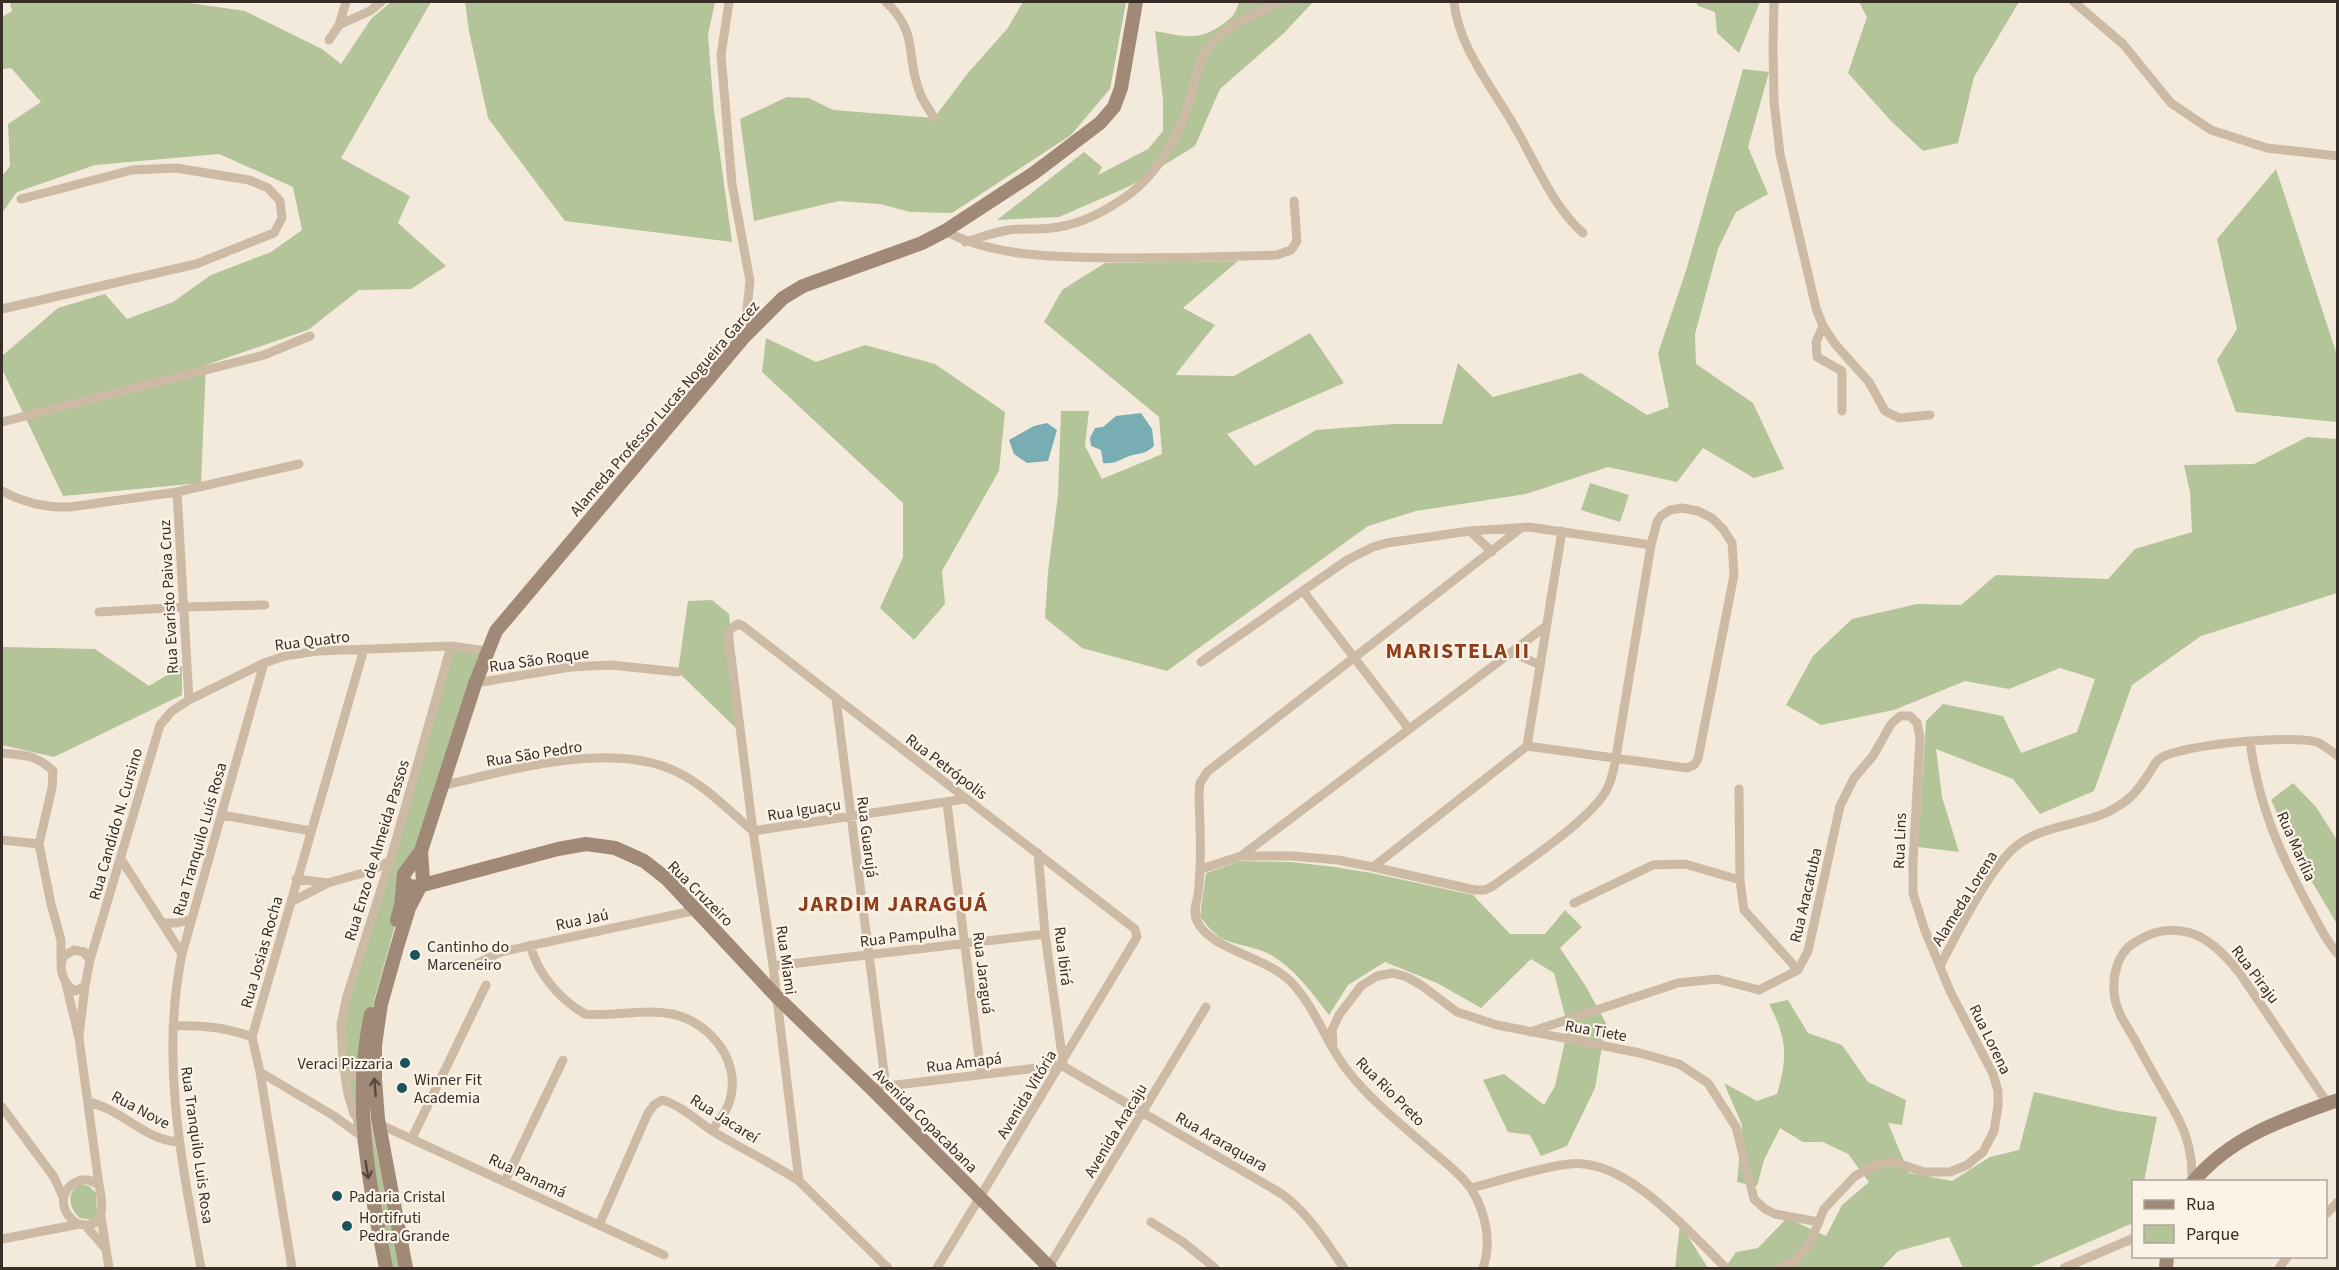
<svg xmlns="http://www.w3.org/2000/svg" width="2339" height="1270" viewBox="0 0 2339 1270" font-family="'Source Sans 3',sans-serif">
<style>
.green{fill:#b3c499}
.water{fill:#77adb3}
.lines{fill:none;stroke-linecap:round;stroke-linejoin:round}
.street{stroke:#cdbaa5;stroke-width:9}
.secondary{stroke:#a18977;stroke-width:14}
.oneway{stroke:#58493f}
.poi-dot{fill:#19545d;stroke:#fbf3e7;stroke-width:2}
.labels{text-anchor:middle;stroke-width:4.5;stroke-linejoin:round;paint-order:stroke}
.street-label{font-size:16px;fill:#382e27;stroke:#fbf3e7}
.poi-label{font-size:16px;fill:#382e27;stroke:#fbf3e7;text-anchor:start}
.district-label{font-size:22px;font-weight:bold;letter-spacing:1.5px;fill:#8e3d1a;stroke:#fbf3e7}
</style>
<rect width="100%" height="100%" fill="#f4eadb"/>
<path class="green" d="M10 2H183L245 11 322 49 341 64 371 19 391 2H431L341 158 410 196 398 223 446 266 411 289 359 290 308 330 206 365 201 483 63 496 2 369V356L58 308 105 294 127 319 173 302 211 275 271 252 302 230 293 187 219 154 95 165 17 192 2 213V176L10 166 8 124 41 102 11 68 2 69V17L12 11Z
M465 2H715L708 35 714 111 732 242 565 221 488 118 469 31Z
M1023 2H1126L1110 89 1071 135 952 213 910 212 880 204 839 201 754 221 740 119 787 97 809 98 833 110 934 118 968 73 1007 29Z
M1239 2H1313L1284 33 1220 89 1195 146 1130 186 1059 217 997 220 1084 152 1102 167 1098 175 1148 149 1163 131V100L1155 31C1183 36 1198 42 1223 24 1233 17 1236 13 1239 2Z
M1696 2H1760L1739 53 1717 33 1715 12 1698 6Z
M1859 2H2019L1974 77 1958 143 1923 151 1891 121 1848 73 1867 17Z
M1743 69 1769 72 1748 147 1768 194 1736 212 1718 249 1695 334 1696 364 1753 403 1784 469 1754 478 1703 448 1677 482 1608 467 1526 494 1416 511 1368 526 1167 671 1082 648 1045 618 1048 572 1058 495 1061 411H1089L1085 446 1102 479 1162 454 1159 417 1044 322 1062 290 1105 263 1238 261 1183 308 1215 325 1175 375 1234 376 1310 333 1344 383 1227 434 1255 466 1316 430 1394 424H1442L1458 363 1493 397 1581 373 1647 415 1669 407 1658 353 1686 271Z
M2276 169 2337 355V422L2236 412 2217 360 2237 329 2217 239Z
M766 338 816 362 865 345 935 364 1005 412 999 471 942 571 945 604 914 640 880 608 903 557V503L762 372Z
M2307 437 2337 439V593L2201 636 2132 685 2094 791 2040 814 2013 779 1936 749 1942 797 1959 852 1918 847 1926 721 1943 704 2003 716 2021 753 2077 732 2095 679 2060 668 2009 689 1965 681 1894 710 1821 725 1786 705 1813 656 1852 619 1917 604 1961 605 1996 575 2108 579 2135 549 2192 532 2190 492 2184 465 2254 464Z
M1590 483 1629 495 1620 522 1581 510Z
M712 600 729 614 742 734 678 672 688 601Z
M2 647 95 649 149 686 182 666V695L54 757 2 745Z
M453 649 485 652 404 893 374 1001 366 1042 370 1118 400 1268H382L351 1110 342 1024Z
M2293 783 2316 807 2337 840V924L2302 865 2271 800Z
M1240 861 1291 862 1335 867 1371 873 1473 895 1510 934H1545L1565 910 1582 927 1560 948 1585 985 1606 1023 1595 1088 1567 1146 1541 1156 1530 1135 1508 1132 1483 1080 1504 1074 1544 1105 1555 1086 1568 1027 1554 973 1531 959 1481 1008 1437 983 1385 962 1348 985 1329 1015C1312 993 1295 969 1271 955 1255 946 1238 946 1223 939 1213 934 1207 925 1200 917L1206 873Z
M1788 1000 1808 1033 1842 1045 1868 1082 1906 1100 1902 1125 1888 1123 1909 1173 1952 1181 1990 1157 2019 1150 2034 1092 2118 1111 2157 1117 2144 1181 2134 1182 2133 1223 2029 1268H1963L1949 1237 1898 1251 1882 1268H1725L1736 1252 1758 1248 1787 1218 1826 1236 1842 1205 1869 1182 1848 1154 1823 1142H1803L1780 1128 1764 1160 1757 1186 1737 1182 1742 1125 1724 1083 1757 1101 1777 1094C1788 1057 1787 1038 1769 1004Z
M81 1184 89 1186 96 1193 97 1215 92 1220 80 1218C69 1209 65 1191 81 1184Z
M1680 1224 1708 1268H1675Z"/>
<path class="water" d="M1141 413 1152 429 1154 446C1143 456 1139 452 1127 457 1117 461 1114 464 1103 463L1101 450 1091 446 1090 438 1095 428 1103 427 1116 416Z
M1047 423 1057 430 1048 461 1027 463 1014 454 1009 440 1034 426Z"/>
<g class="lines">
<path class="street" d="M729 2 721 55 732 184 750 281 744 337
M886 2C920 34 905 57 920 93 923 102 930 110 934 118
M1454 2C1459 49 1493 88 1516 129 1535 162 1554 208 1583 233
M1774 2 1773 47 1774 102 1780 154 1816 308 1823 326 1835 344 1869 382 1885 411 1899 418 1930 415
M2074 2 2123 44 2171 103 2211 130 2267 148 2338 156
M339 25 370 11 381 2
M329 40 339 25 346 2
M945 231C996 258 1060 257 1116 258 1170 258 1223 257 1277 255L1291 250 1297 241 1294 201
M965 242C979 238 995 232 1009 230 1023 228 1037 230 1051 228 1074 226 1098 215 1118 202 1154 180 1179 139 1190 99 1195 82 1197 63 1208 48 1227 23 1254 16 1280 2
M2 309 196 264 274 233 282 218 280 201 268 188 249 180 176 168 132 170 21 199
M1823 326 1816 342 1817 357 1842 371V411
M2 422 264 355 310 336
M2 491C24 503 45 508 70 507L177 492 299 464
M177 492 189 700
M1470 531 1492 552
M1303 591 1409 729
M99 612 185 607 265 605
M1511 652 1540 665
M1201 662 1347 560 1373 547 1387 543 1470 531 1529 527 1651 545
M476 683 571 667 611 665 678 672
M836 699 886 1087
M2250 741C2258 803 2279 852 2309 907 2318 923 2325 940 2338 954
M2 753C24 755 37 755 53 771L52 788 39 844 51 904 61 940V960
M442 786C510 770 612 740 677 772 705 785 729 811 753 831L965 799
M1739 789 1740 880 1744 910 1798 970
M947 803 981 1074
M222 815 311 831
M2 840 39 844
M1038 853 1045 934 1063 1062
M1241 856 1546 626
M121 859 182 954
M1373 867 1527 746 1562 531
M1201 869 1241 856H1292L1338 860 1373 867 1475 890H1485L1493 886C1523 864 1592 819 1607 789 1612 779 1614 769 1616 757L1651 545 1657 522 1661 516 1670 510 1682 508 1698 511 1712 518 1723 529 1732 543 1734 575 1698 759 1694 765 1687 768 1527 746
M296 879 328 883
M291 902 328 883 370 871 390 861
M1574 903 1653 865 1685 864 1740 880
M162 923H177L192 919
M530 945C538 974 559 999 585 1014 614 1017 644 1008 672 1014 711 1022 743 1063 729 1103 726 1113 717 1122 712 1131
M74 950 84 952 90 960 85 986 75 991C64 985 57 968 64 956Z
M90 960 160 725 172 711 189 700 264 663 285 656 318 651 451 646 487 651
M476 964 501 952 697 910
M773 966 1045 934
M1940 966C1956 935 1990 868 2015 847 2045 822 2088 827 2120 805 2132 798 2141 786 2148 775 2151 771 2154 764 2158 760 2175 744 2297 734 2319 743 2325 746 2332 752 2338 756
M66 984 79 1038 99 1185
M173 1026C201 1025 226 1027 252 1037
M1530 1032 1678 983 1717 979 1759 990 1798 970 1808 951 1840 806 1854 778 1873 756 1891 724 1900 716H1910L1917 723 1920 737 1913 862V893L1924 928 1950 991 1993 1074 1998 1091V1106L1994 1131 1983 1152 1967 1165 1950 1172H1924L1894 1162 1876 1165 1855 1176 1824 1209 1809 1245 1795 1261 1778 1268
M79 1036 85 986
M1333 1044 1332 1030 1339 1015 1361 986 1377 976 1393 973 1407 977 1421 985 1457 1012 1497 1025 1640 1053 1679 1064 1708 1083 1736 1127 1754 1199 1765 1209 1775 1214 1819 1222
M343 1063 363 1081
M260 1072 334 1116 363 1137
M871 1088 1061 1065 1282 1194C1309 1214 1325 1241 1344 1268
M88 1102C122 1109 144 1140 179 1142
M2 1107 54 1177 63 1197
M363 1122 354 1114 348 1094 343 1063 341 1024 347 996 390 861 451 646
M379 1124 664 1255
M412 1138 486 985
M81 1180H89L99 1185C103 1204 107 1233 76 1223 58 1210 59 1187 81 1180Z
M505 1181 563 1060
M2192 1182C2193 1160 2189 1140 2179 1120 2165 1093 2149 1067 2135 1040 2126 1025 2114 1008 2114 990 2113 974 2118 955 2131 945 2147 934 2162 928 2181 931 2206 934 2224 954 2239 972L2328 1104
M1471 1188C1503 1180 1536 1168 1569 1164 1626 1157 1689 1232 1726 1268
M2326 1214 2338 1202
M101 1217 109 1268
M1151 1222 1183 1242 1215 1268
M85 1225 106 1249
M599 1225 648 1113 654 1105 662 1100C681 1105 697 1121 714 1132 742 1149 772 1163 799 1181
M2 1239 80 1224
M201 1268C182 1163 160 1061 182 954L264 663
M292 1268 260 1072 252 1037 364 649
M888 1268 799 1181 773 966 753 831 729 640V630L738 624 743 626 1135 929 1137 937 937 1268
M1048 1268 1206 1007
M1483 1268C1492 1242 1486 1214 1472 1190 1463 1176 1446 1163 1433 1152 1403 1126 1371 1101 1347 1070 1326 1043 1316 1008 1291 982 1266 956 1210 950 1197 921 1193 914 1196 903 1198 895 1202 861 1200 828 1199 795L1200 783 1207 772 1521 528
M2064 1268 2134 1238
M2279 1268 2288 1256"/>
<path class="secondary" d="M404 881 410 887 419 886 558 849 586 844 615 848 644 861 667 879 777 997 871 1088 1050 1268
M397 920 401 906 404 874 421 851
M371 1014C352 1103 369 1181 386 1268
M2193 1182C2230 1137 2284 1119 2338 1100
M406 1268 378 1119 375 1080V1045L381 1004 397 947 409 908 423 881 421 851 475 684 496 631 744 337 783 298 803 286 922 243 945 231 1034 173 1100 123 1114 107 1121 88 1136 2
M2166 1268 2167 1256"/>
</g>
<defs><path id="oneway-shaft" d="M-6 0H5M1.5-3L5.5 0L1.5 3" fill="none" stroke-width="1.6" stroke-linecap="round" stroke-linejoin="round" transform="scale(1.5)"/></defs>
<g class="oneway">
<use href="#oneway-shaft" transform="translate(375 1087) rotate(-94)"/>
<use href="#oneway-shaft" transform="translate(367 1170) rotate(81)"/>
</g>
<g class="poi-dot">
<circle cx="415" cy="955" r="6"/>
<circle cx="405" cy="1063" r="6"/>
<circle cx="402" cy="1088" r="6"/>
<circle cx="337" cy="1196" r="6"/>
<circle cx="347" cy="1226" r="6"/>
</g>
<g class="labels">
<g class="street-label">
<text transform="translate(664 408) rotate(-49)" y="6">Alameda Professor Lucas Nogueira Garcez</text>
<text transform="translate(168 597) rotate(-93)" y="6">Rua Evaristo Paiva Cruz</text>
<text transform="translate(312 640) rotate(-7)" y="6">Rua Quatro</text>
<text transform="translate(539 659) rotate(-8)" y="6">Rua São Roque</text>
<text transform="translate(534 753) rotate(-9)" y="6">Rua São Pedro</text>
<text transform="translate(947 766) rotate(37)" y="6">Rua Petrópolis</text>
<text transform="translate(804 809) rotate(-9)" y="6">Rua Iguaçu</text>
<text transform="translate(115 824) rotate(-74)" y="6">Rua Candido N. Cursino</text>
<text transform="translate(868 837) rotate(83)" y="6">Rua Guarujá</text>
<text transform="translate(199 839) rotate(-74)" y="6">Rua Tranquilo Luís Rosa</text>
<text transform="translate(1899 841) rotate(-88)" y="6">Rua Lins</text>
<text transform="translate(2297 846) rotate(66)" y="6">Rua Marília</text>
<text transform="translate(376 850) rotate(-73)" y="6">Rua Enzo de Almeida Passos</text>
<text transform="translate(701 893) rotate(45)" y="6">Rua Cruzeiro</text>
<text transform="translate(1805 895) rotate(-77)" y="6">Rua Aracatuba</text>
<text transform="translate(1964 898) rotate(-58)" y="6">Alameda Lorena</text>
<text transform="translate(582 919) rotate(-12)" y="6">Rua Jaú</text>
<text transform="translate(908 935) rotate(-7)" y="6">Rua Pampulha</text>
<text transform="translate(261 952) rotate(-74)" y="6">Rua Josias Rocha</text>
<text transform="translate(1064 956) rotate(83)" y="6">Rua Ibirá</text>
<text transform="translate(787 960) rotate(82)" y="6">Rua Miami</text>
<text transform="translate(984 973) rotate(83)" y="6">Rua Jaraguá</text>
<text transform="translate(2256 974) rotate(53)" y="6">Rua Piraju</text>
<text transform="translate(1596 1030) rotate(10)" y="6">Rua Tiete</text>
<text transform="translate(1991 1039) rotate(64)" y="6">Rua Lorena</text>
<text transform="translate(964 1062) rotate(-7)" y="6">Rua Amapá</text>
<text transform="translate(1391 1091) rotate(45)" y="6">Rua Rio Preto</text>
<text transform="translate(1026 1094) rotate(-59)" y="6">Avenida Vitória</text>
<text transform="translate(141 1109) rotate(28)" y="6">Rua Nove</text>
<text transform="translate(725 1118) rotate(32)" y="6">Rua Jacareí</text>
<text transform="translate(926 1120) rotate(45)" y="6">Avenida Copacabana</text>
<text transform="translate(1115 1130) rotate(-59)" y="6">Avenida Aracaju</text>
<text transform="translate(1222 1141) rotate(30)" y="6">Rua Araraquara</text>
<text transform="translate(198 1145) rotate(82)" y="6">Rua Tranquilo Luis Rosa</text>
<text transform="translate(528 1175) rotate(25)" y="6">Rua Panamá</text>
</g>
<g class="poi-label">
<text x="427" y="952">Cantinho do<tspan x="427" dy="18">Marceneiro</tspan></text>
<text x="393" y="1069" text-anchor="end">Veraci Pizzaria</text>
<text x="414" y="1085">Winner Fit<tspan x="414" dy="18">Academia</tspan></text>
<text x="349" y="1202">Padaria Cristal</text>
<text x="359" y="1223">Hortifruti<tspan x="359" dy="18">Pedra Grande</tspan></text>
</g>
<g class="district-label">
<text x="1458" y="658">MARISTELA II</text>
<text x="893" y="911">JARDIM JARAGUÁ</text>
</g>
</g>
<rect width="2339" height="1270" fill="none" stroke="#382e27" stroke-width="6"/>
<rect x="2132" y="1180" width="195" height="78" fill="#fbf3e7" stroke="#ada49a" stroke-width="1.5"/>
<rect x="2144" y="1200" width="30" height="9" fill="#a18977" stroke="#ada49a" stroke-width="1.5"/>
<text x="2186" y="1210" font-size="18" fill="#382e27">Rua</text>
<rect x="2144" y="1225" width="30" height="18" fill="#b3c499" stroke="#ada49a" stroke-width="1.5"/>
<text x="2186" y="1240" font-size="18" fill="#382e27">Parque</text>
</svg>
